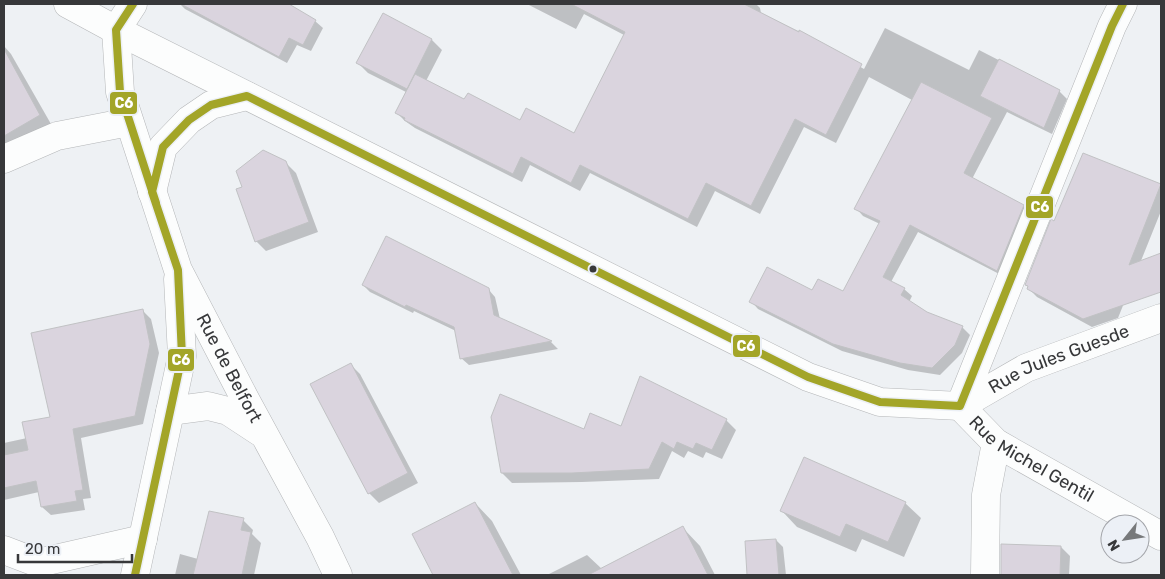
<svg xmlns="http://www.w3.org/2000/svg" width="1165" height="579" viewBox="0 0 1165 579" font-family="Rubik,sans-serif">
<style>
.shadow{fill:#0003}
.building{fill:#dad4de;stroke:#c1c2c4}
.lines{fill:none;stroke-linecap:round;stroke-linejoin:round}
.minor-casing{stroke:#b4b6b8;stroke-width:29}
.minor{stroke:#fcfdfd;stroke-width:28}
.bus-1-casing{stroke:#ecf0f6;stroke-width:11}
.bus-1{stroke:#a3a528;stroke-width:8}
.bus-dot{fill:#37383a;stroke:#ecf0f6;stroke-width:2}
.labels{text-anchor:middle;stroke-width:4.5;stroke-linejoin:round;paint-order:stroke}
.street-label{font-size:18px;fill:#37383a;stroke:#ecf0f6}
.line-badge{stroke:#ecf0f6;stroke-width:2}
.badge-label{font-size:14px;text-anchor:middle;font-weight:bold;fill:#fff}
</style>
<rect width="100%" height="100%" fill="#eef1f4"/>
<path class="shadow" d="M180 4H286L315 21 323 28 311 51 297 45 287 63 185 9Z
M527 4H756L760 8 761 13 800 32 864 69 885 28 969 70 979 50 1059 91 1067 99 1052 134 1007 112 972 179 1023 206 1031 213 1005 277 918 232 891 282 904 289 912 296 909 302 926 313 962 327 970 335 962 353 940 375 908 370 842 351 758 309 751 301 813 292H844L880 224 863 216 856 208 912 100 869 77 836 143 804 127 760 214 715 191 697 227 590 173 580 191 530 165 522 182 415 128 405 121 396 112 406 92 368 73 358 63 383 15 432 40 442 50 426 81 464 101 520 122 574 134 624 35 584 14 576 29Z
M4 46 11 54 55 131 4 161Z
M285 162 296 173 318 232 266 251 256 241Z
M1161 185V211L1118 318 1092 327 1037 297 1029 289 1055 223Z
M363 285 488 289 495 297 500 319 551 342 558 349 469 365 461 358 456 331 414 311 413 313 370 292Z
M142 310 151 319 159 353 143 424 81 438 91 498 83 499 85 510 51 515 42 507 39 492 4 500V443L27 438 51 418Z
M350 364 360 374 418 483 379 503 369 493Z
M726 420 736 430 722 459 706 452 703 458 688 451 684 458 672 451 659 479 582 482 512 483 502 473 585 431Z
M475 503 492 521 521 575H434L413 534Z
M905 503 921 518 904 557 862 539 856 552 797 527 782 511Z
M243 520 253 530 252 534 261 543 254 575H175L180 554 198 559Z
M683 528 700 546 715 575H547L587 555 602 569Z
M776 540 783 547 786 575H749L746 542Z
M1002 546 1061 547 1070 556 1069 575H1002Z"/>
<path class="building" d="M181 4H289L316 20 303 45 289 38 279 57Z
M571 4H744L799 32V30L862 64 826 135 795 119 751 206 706 183 688 219 580 165 571 183 521 157 513 174 404 120 405 118 395 113 415 74 464 99 468 93 520 120 526 108 574 133 625 32Z
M383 13 432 39 407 89 356 63Z
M4 49 40 115 4 136Z
M999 59 1060 90 1044 128 980 96Z
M921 82 992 118 964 173 1024 205 997 271 910 225 883 277 905 288 901 295 927 312 963 326 955 345 932 368 900 363 833 344 749 302 767 267 812 290 818 279 843 291 880 221 854 209Z
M263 150 286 161 309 222 255 242 236 189 242 187 236 171Z
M1083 153 1161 184 1129 265 1161 253V292L1083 319 1027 289 1028 286 1025 285 1051 219 1054 221Z
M386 236 489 288 494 315 552 341 460 359 454 327 406 305 405 307 362 285Z
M143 309 150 344 135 416 73 429 83 490 75 491 77 501 41 507 36 481 4 488V455L28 450 22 422 50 417 31 333Z
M351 363 408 473 368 494 310 384Z
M640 376 727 419 712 450 696 443 693 449 677 442 674 449 662 442 649 469 572 473H501L491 417 500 394 584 429 590 413 621 426Z
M804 457 906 502 888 542 846 524 840 537 780 511Z
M475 502 513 575H433L412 534Z
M209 511 244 518 241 530 251 532 242 575H193Z
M683 526 708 575H588Z
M776 539 779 575H747L745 541Z
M1001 544 1061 546 1060 575H1001Z"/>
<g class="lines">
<defs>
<g id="minor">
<path id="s1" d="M68 4 116 30 808 377 880 402 960 406 1026 368 1161 318"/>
<path id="s2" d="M116 30 120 92 178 270 245 399 320 537 338 575"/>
<path d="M116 30 133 4"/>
<path d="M4 159 57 136 129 122"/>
<path d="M152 192 163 147 189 120 211 105 247 96"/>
<path d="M960 406 1112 26 1123 4"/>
<path id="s3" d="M960 406 996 443 1161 536"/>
<path d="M170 411 208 406 228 411 260 432"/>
<path d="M4 550 38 563 143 539"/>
<path d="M135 575 182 356 178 279"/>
<path d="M985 575 986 495 996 443"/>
</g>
</defs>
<use href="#minor" class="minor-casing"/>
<use href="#minor" class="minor"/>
<defs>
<path id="bus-1" d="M133 4 116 30 120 92 156 203
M135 575 182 356 178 270 152 192 163 147 189 120 211 105 247 96 808 377 880 402 960 406 1112 26 1123 4"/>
</defs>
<use href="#bus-1" class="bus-1-casing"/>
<use href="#bus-1" class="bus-1"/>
</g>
<circle class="bus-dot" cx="593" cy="269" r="4.5"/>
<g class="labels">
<g class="street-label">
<text dy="6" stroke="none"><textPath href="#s1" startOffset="1095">Rue Jules Guesde</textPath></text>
<text dy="6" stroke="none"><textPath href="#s2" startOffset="360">Rue de Belfort</textPath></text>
<text dy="6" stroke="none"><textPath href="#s3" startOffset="90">Rue Michel Gentil</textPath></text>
</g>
</g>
<g class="line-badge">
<rect x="109" y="91" width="29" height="24" rx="5" fill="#a3a528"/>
<rect x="1025" y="195" width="29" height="24" rx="5" fill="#a3a528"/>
<rect x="732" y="334" width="29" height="24" rx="5" fill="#a3a528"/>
<rect x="167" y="348" width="28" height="24" rx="5" fill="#a3a528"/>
</g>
<g class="badge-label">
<text x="124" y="108">C6</text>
<text x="1040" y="212">C6</text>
<text x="746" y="351">C6</text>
<text x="181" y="365">C6</text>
</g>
<rect width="1165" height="579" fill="none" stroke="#37383a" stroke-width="10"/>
<g transform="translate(1125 539) rotate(240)"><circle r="24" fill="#ecf0f6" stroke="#a4a6ab"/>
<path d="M0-4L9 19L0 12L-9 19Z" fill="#77797b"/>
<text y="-8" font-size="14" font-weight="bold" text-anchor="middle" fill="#37383a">N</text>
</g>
<path d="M18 554v8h114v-8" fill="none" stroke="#37383a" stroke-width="2.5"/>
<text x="25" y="554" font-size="15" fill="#37383a" stroke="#ecf0f6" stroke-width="4" paint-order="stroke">20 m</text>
</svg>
